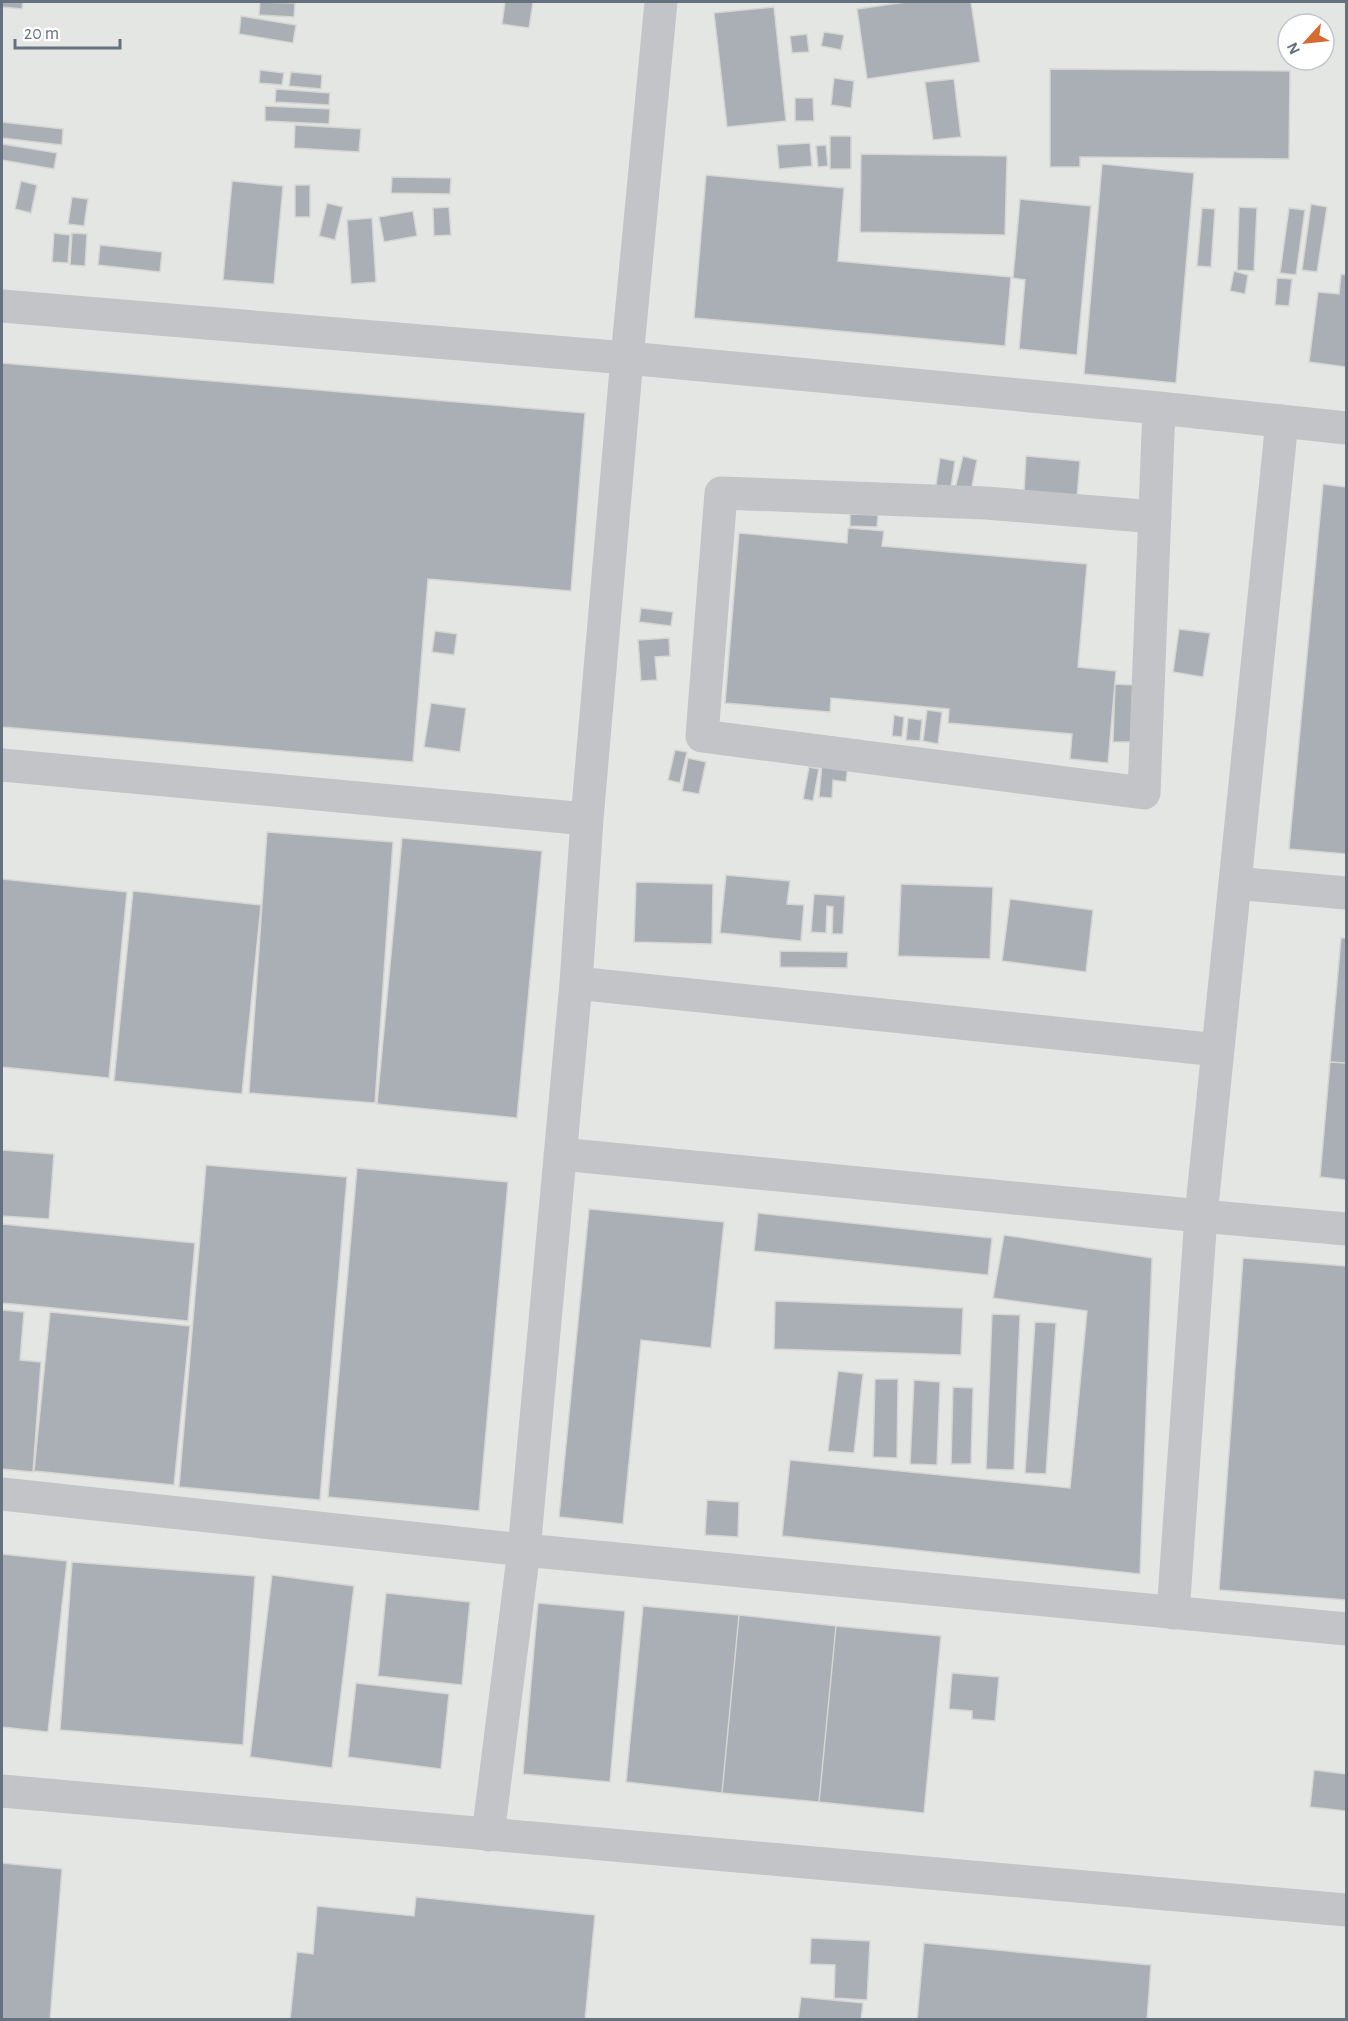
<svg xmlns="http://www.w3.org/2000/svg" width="1348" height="2021" viewBox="0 0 1348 2021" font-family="'Alegreya Sans',sans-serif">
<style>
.built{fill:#e4e6e4;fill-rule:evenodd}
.building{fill:#a9afb4;stroke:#d5d5d3;stroke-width:1.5}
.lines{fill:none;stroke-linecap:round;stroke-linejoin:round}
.minor{stroke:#c2c4c8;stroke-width:33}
</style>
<rect width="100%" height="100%" fill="#f4f4f1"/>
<path class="built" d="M2 2H1346V2019H2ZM1288 24H1324V60H1288Z"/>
<path class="building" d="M2 2H23L22 9 2 7Z
M260 2 295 3 294 17 259 15Z
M505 2H533L529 28 502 24Z
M906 2H971L980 62 867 79 857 9Z
M774 7 786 121 727 127 714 13Z
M241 16 296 25 293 43 239 34Z
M824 32 844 35 841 50 821 46Z
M807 34 809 52 792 53 790 36Z
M1050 69 1290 71 1289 159 1080 157V167H1050Z
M260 70 284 73 282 85 259 83Z
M291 72 322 75 321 89 289 86Z
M834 78 854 81 851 108 831 105Z
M954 79 961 137 933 140 925 82Z
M276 89 330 93 329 105 275 102Z
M795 98H813L814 121H795Z
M265 106 330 109 329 124 265 121Z
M2 122 63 129 62 145 2 138Z
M295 125 361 129 359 152 294 148Z
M830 136H851V169H830Z
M810 143 812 166 779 169 777 145Z
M2 144 57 153 54 169 2 160Z
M826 145 828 166 818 167 816 146Z
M861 154 1007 156 1005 235 860 232Z
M1102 164 1194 173 1176 383 1084 374Z
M706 175 844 188 838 261 1011 277 1005 346 694 318Z
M392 177 451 178 450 194 391 193Z
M21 181 37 185 31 213 15 209Z
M232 181 283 186 274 284 223 280Z
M295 185H310V217H295Z
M72 197 88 199 84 226 68 224Z
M1020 199 1091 206 1077 355 1019 349 1025 280 1013 278Z
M327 203 343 207 335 240 319 236Z
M1311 204 1327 207 1317 272 1302 270Z
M449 207 451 235 434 236 433 208Z
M1239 207 1257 208 1254 271 1237 270Z
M1202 208 1215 209 1211 267 1197 266Z
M1289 208 1305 210 1296 275 1280 273Z
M413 211 417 236 384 242 379 217Z
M372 218 376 282 351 284 347 220Z
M54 233 70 235 68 263 52 262Z
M72 233 87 234 85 266 70 265Z
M100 245 162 252 160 272 98 265Z
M1234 271 1248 275 1245 294 1230 291Z
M1341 274 1346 275V367L1309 362 1318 292 1339 294Z
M1277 278 1292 279 1289 306 1275 305Z
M2 363 585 413 571 591 428 579 413 762 2 727Z
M963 456 977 460 971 492 955 489Z
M1026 456 1080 461 1077 497 1024 492Z
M940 458 955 461 950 494 935 492Z
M1323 484 1346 487V854L1289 849Z
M850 514 878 515 877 527 850 526Z
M848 528 884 531 882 546 1087 564 1078 667 1116 671 1108 763 1070 759 1072 734 948 723 949 709 831 698 830 712 725 703 739 533 847 543Z
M641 608 673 612 671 626 639 622Z
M1179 629 1210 633 1203 677 1173 672Z
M435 631 457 634 454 655 432 652Z
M669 638 670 656 655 657 657 680 641 681 638 640Z
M1115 684 1133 685 1131 742H1113Z
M431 703 466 708 460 752 424 747Z
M927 710 942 712 938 744 923 741Z
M894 715 904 717 902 737 892 736Z
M908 718 922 720 920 741 906 740Z
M675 750 687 752 680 783 668 780Z
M688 758 706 762 699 794 682 791Z
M822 763 848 766 846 782 833 780 832 798 819 797Z
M809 767 819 769 813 801 803 799Z
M267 832 393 842 375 1103 249 1093Z
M402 838 542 851 517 1118 377 1104Z
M726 875 790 881 787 904 804 905 801 941 720 933Z
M2 879 127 892 109 1078 2 1067Z
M636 882 713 884 712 944 634 942Z
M901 884 993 887 990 959 898 956Z
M133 891 261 905 242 1094 114 1081Z
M814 894 845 896 843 934H832L833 907 827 906 826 933 811 932Z
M1010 899 1093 910 1086 972 1002 961Z
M1341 938H1346V1063L1330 1062Z
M780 951 848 952 847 968 780 967Z
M1330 1062 1346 1063V1180L1320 1177Z
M2 1150 54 1154 49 1219 2 1216Z
M206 1165 347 1177 320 1500 179 1487Z
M357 1168 508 1182 479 1511 328 1497Z
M589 1209 724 1222 711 1348 641 1340 623 1524 559 1517Z
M758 1213 992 1238 988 1275 754 1251Z
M2 1224 195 1243 188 1321 2 1303Z
M1004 1235 1152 1258 1140 1574 782 1536 790 1460 1070 1488 1087 1311 993 1298Z
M1243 1258 1346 1266V1600L1219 1590Z
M775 1301 963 1308 961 1355 774 1349Z
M2 1310 24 1312 20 1360 41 1362 33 1472 2 1469Z
M50 1312 190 1326 174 1485 34 1471Z
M992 1314 1020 1315 1014 1470 986 1469Z
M1035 1322 1056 1323 1046 1474 1025 1473Z
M838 1371 863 1374 854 1453 828 1451Z
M875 1379H898L897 1458 873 1457Z
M914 1380 940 1382 937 1465 910 1464Z
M953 1387 973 1388 971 1464H951Z
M707 1500 739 1502 738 1537 705 1535Z
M2 1554 67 1561 48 1732 2 1727Z
M72 1562 255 1576 243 1745 60 1730Z
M272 1575 354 1586 332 1768 250 1757Z
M386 1593 470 1602 462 1685 378 1676Z
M538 1603 625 1611 610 1782 523 1774Z
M643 1606 739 1615 722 1793 626 1782Z
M739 1615 836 1626 819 1802 722 1793Z
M836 1626 941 1636 924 1813 819 1802Z
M952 1673 999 1677 995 1721 972 1719V1711L949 1709Z
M356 1683 449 1694 441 1769 348 1757Z
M1314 1770 1346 1774V1811L1310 1807Z
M2 1863 62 1869 50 2020H2Z
M416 1897 595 1915 585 2020H290L297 1952 313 1954 317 1906 414 1916Z
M811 1938 870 1941 867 2000 834 1998 835 1965 810 1964Z
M924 1943 1151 1965 1147 2020H917Z
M801 1997 863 2003 861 2020H798Z"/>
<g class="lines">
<path class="minor" d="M2 306 627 358 1159 408 1346 428
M1155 517 986 503 721 493 702 736 1144 793 1159 408
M2 765 587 819
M1235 883 1346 893
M576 983 1218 1050
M560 1154 1201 1216 1346 1229
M2 1494 524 1550 1346 1629
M1173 1613 1201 1216 1282 421
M2 1791 1346 1910
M488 1835 524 1550 576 983 587 819 627 358 661 2"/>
</g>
<rect width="1348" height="2021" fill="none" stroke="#65717f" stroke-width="6"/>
<g transform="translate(1306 42) rotate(243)"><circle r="28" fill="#ffffff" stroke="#c1c6cc" stroke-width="1.5"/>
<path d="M0-4.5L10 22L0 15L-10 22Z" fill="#d56b30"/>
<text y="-9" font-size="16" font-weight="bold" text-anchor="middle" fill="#65717f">N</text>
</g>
<path d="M15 39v9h105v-9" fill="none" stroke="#65717f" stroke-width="3"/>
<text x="24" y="39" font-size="18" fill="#65717f" stroke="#ffffff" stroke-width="4.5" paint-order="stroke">20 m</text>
</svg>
